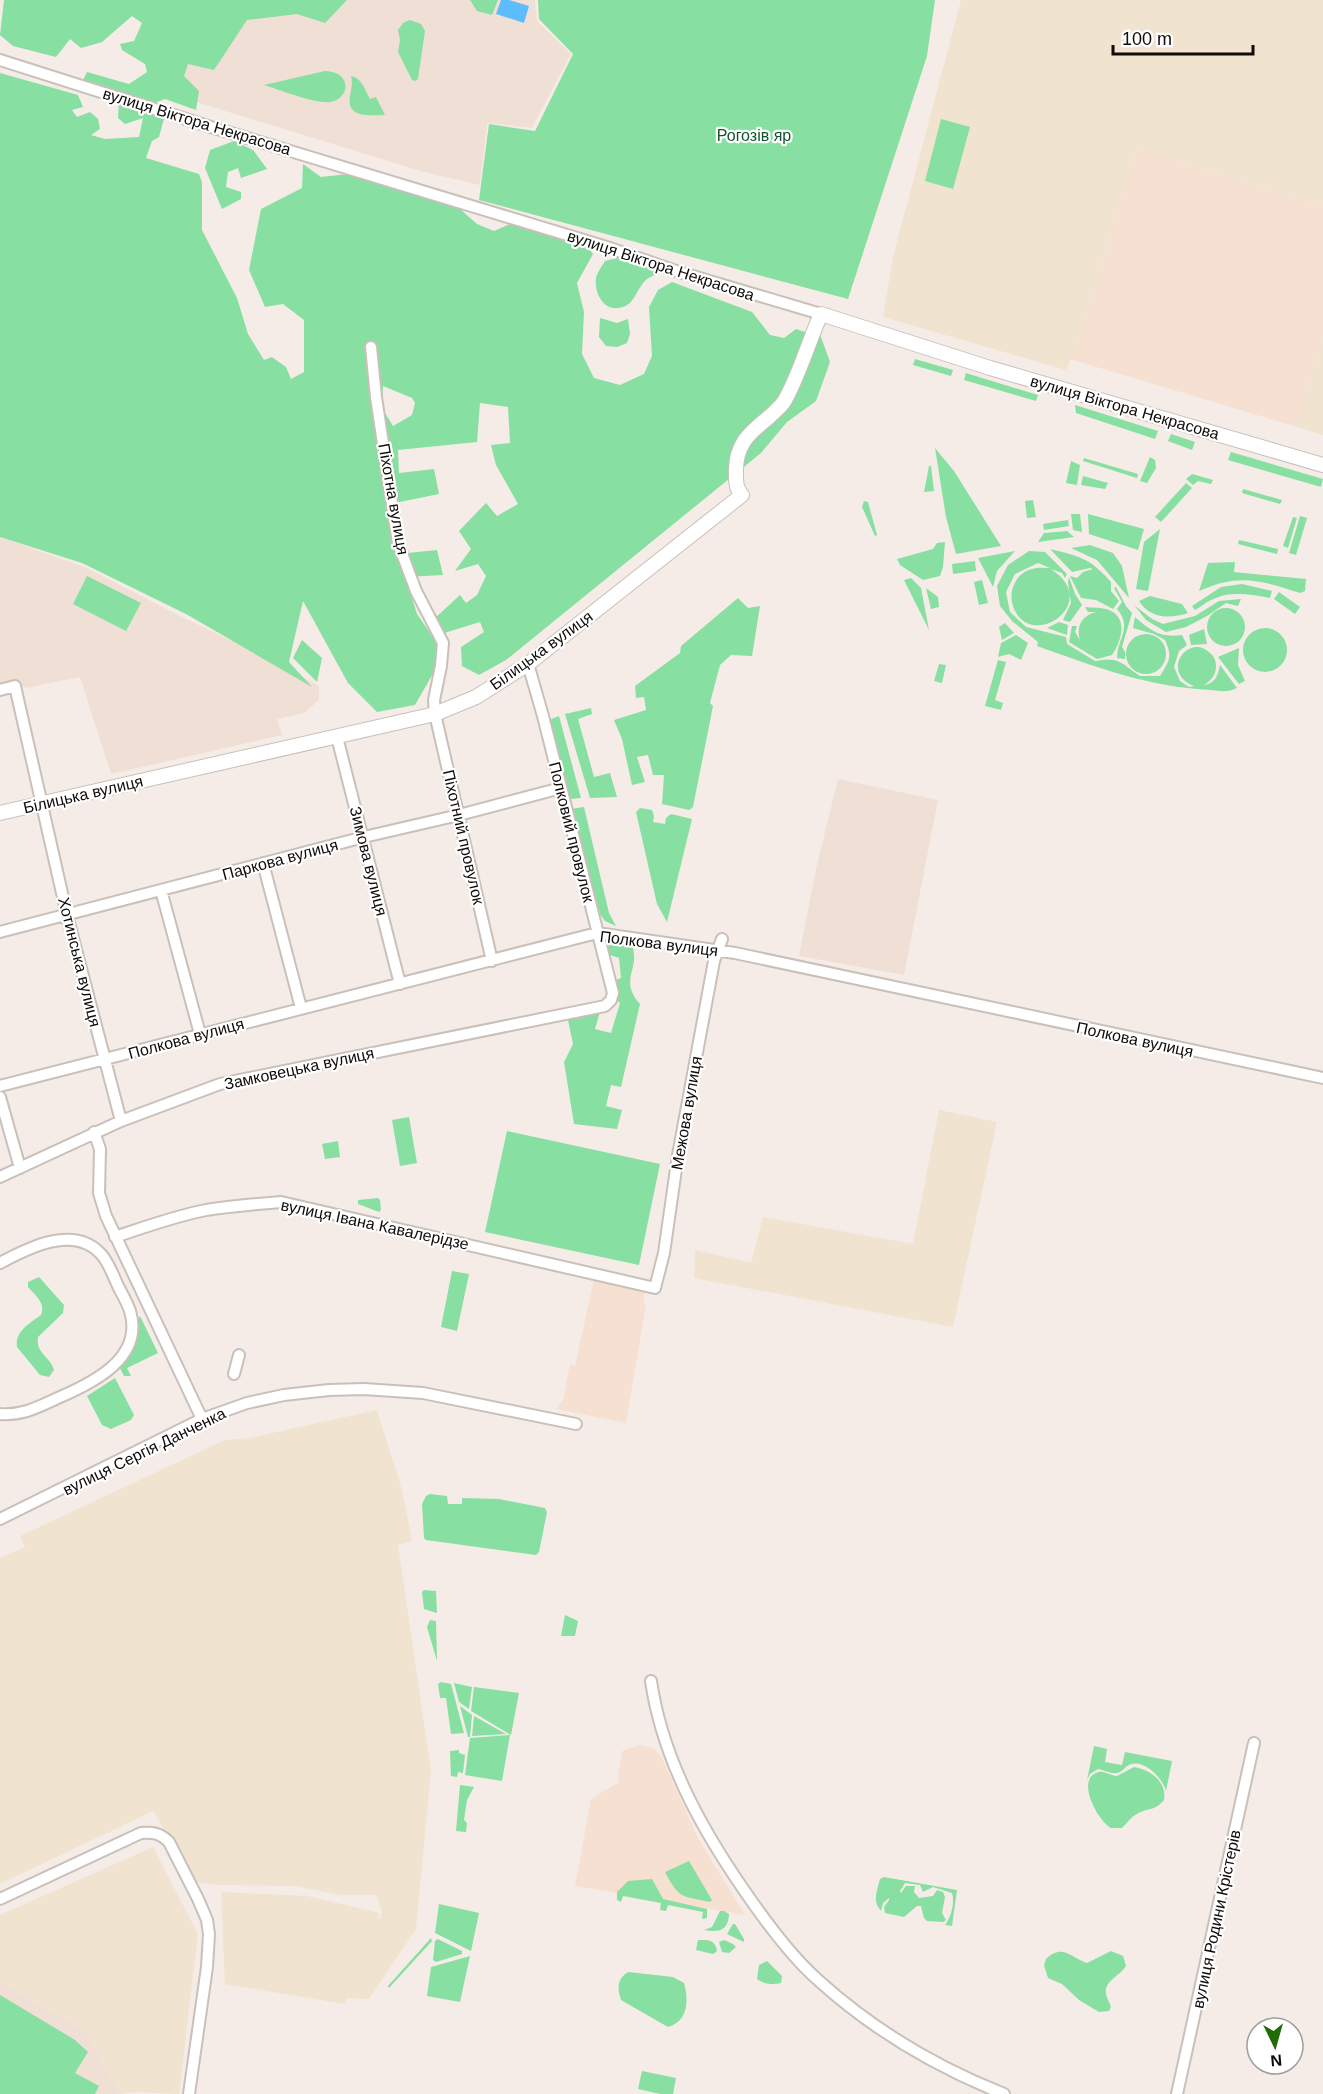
<svg xmlns="http://www.w3.org/2000/svg" width="1323" height="2094" viewBox="0 0 1323 2094" font-family="Arial,sans-serif">
<style>
.commercial{fill:#f6e0d2}
.industrial{fill:#f0e3cf}
.built{fill:#f0dfd5}
.green{fill:#87dfa1;fill-rule:evenodd}
.water{fill:#5dbdfc}
.lines{fill:none;stroke-linecap:round;stroke-linejoin:round}
.street-casing{stroke:#c9c0ba;stroke-width:14}
.secondary-casing{stroke:#c9c0ba;stroke-width:16}
.street{stroke:#fff;stroke-width:10}
.secondary{stroke:#fff;stroke-width:14}
.labels{text-anchor:middle;stroke-width:4.5;stroke-linejoin:round;paint-order:stroke}
.street-label{font-size:16px;fill:#0e0b09;stroke:#fff}
.park-label{font-size:16px;fill:#10552d;stroke:#fff}
</style>
<rect width="100%" height="100%" fill="#f6ece7"/>
<path class="commercial" d="M1137 149 1323 206V338L1297 427 1070 359 1077 345Z
M595 1274 645 1287 644 1304 646 1306 626 1423 556 1409 563 1400 570 1364 575 1366Z
M639 1745 649 1747 657 1751 663 1760 697 1836 745 1915 575 1886 591 1799 619 1782 618 1775 622 1751Z"/>
<path class="industrial" d="M961 0H1323V206L1137 149 1077 345 1066 370 883 317 893 257Z
M1323 338V435L1297 427Z
M939 1110 997 1122 953 1327 694 1278 695 1250 751 1263 763 1217 913 1244Z
M377 1410 402 1490 412 1541 398 1545 431 1771 416 1929 369 1999 347 1998 345 2004 225 1984 221 1892 307 1896 380 1913 377 1918 380 1919 382 1911 376 1895H341L295 1886 218 1885 195 1882 153 1811 0 1884V1558L25 1547 20 1536 225 1440 249 1438Z
M153 1847 198 1934 179 2094 136 2092 120 2094 84 2030 0 1982V1915Z"/>
<path class="built" d="M205 0H535L537 21 571 54 532 128 487 123 480 185 424 172 170 94Z
M0 537 87 568 180 616 284 666 319 686V700L304 713 277 719 282 735 111 774 80 677 26 688 17 684 0 686Z
M838 779 938 800 904 975 799 956 816 869Z
M0 1982 84 2030 120 2094H0Z"/>
<path class="green" d="M4 0H347L325 23 297 14 247 20 214 70 188 64 184 76 199 91 196 110 165 99 154 103 83 80 87 72 129 84 147 72 145 64 122 50 120 44 134 41 142 23 132 16 102 42 81 48 70 39 56 57 13 46 0 35Z
M470 0H498L492 15 477 11Z
M538 0H935L927 56 848 299 479 200 489 124 535 131 573 54 539 19Z
M410 20 421 24 425 31 418 79 415 81 412 80 398 52 400 40 398 30 403 23Z
M325 71C353 72 350 99 330 102 316 104 280 90 264 85Z
M0 73 78 95 83 107 72 110 77 117 90 112 98 119 100 129 91 135 105 139 139 137 143 118 125 124 118 118 119 102 165 115 159 137 152 141 146 158 199 174 202 182V230L237 298 248 334 264 360 272 357 286 367 291 379 304 372V320L283 304 265 307 249 270 261 209 302 188 303 164 321 177 348 174 460 209 477 224 494 231 512 223 588 247 593 254 577 283 584 312 582 354 594 378 620 385 644 374 652 356 649 307 658 290 672 282 752 312 770 335 784 338 796 329 821 337 830 362 816 401 787 422 761 453 506 660 479 675 462 666 461 647 484 632 480 622 441 634 434 619 460 595 466 603 477 595 486 576 478 564 455 571 471 549 459 531 486 503 497 516 518 504 496 465 491 445 510 443 508 407 480 403 477 442 398 450 399 473 434 469 439 494 385 505 398 554 437 550 443 575 405 577 417 614 437 643 435 670 415 705 377 712 348 683 303 601 289 662 312 687 186 614 82 563 0 537ZM383 386 412 398 415 403 412 415 393 426 382 408Z
M351 76C362 78 365 90 370 99L376 97 385 115C375 115 353 118 350 105 348 95 354 87 351 76Z
M941 119 970 127 953 189 925 181Z
M234 141 253 150 267 169 241 178 238 168 228 172 226 187 241 192V199L222 209 205 168 210 150Z
M621 257 664 271C659 273 652 276 647 279 636 288 635 307 618 308 602 310 594 291 596 278 597 273 602 266 605 261Z
M600 318 617 323 628 319 630 334 627 343 617 347 606 346 599 337Z
M915 359 953 370 951 376 913 365Z
M966 373 1038 395 1036 401 964 380Z
M1075 405 1158 431 1155 439 1076 413Z
M1171 434 1195 442 1192 450 1168 441Z
M935 448 954 471 1001 546 956 554 946 517Z
M1231 452 1323 479 1321 487 1228 460Z
M1150 457 1155 460 1156 468 1147 483 1140 481Z
M1084 458 1138 474 1137 478 1083 461Z
M1071 461 1080 465 1077 485 1066 483Z
M929 466H931L934 491 924 492Z
M1192 474 1213 480 1211 484 1198 481 1193 485 1186 479Z
M1083 476 1108 483 1105 489 1081 485Z
M1186 483 1192 488 1161 522 1155 517Z
M1243 489 1282 500 1280 504 1242 493Z
M1033 500 1036 517 1027 518 1025 501Z
M864 501 868 502 877 535 875 536 862 507Z
M1080 514 1082 532 1073 530 1071 514Z
M1088 514 1144 529 1138 550 1089 534Z
M1300 516 1307 518 1296 555 1289 553Z
M1293 517 1297 518 1288 548 1283 546Z
M1068 520 1069 526 1044 530 1043 524Z
M1160 529 1148 591 1136 589 1144 542Z
M1067 531 1074 537 1038 542 1044 533Z
M1239 540 1278 549 1277 554 1238 544Z
M945 542 943 567 940 576 923 580 900 565 897 559 933 549 937 543Z
M1090 545 1113 553 1122 566 1129 598 1097 560 1071 548Z
M1050 549C1079 556 1090 558 1111 582V591L1119 601 1113 609 1096 600 1081 598 1070 576 1077 578 1083 572 1093 569 1090 568 1072 572Z
M1015 551 997 571 993 587 978 558Z
M1029 551 1045 552 1067 574 1065 578 1062 573 1051 569C1104 604 1029 653 1013 606 1008 591 1016 573 1032 569 1038 567 1044 568 1050 568L1038 563 1015 574 1006 592 1010 612 1026 627 1066 637 1067 644 1095 661C1121 657 1120 663 1140 676H1160C1169 661 1173 657 1165 640L1154 634 1133 628 1135 617C1151 631 1160 638 1182 635L1187 645 1179 651 1174 667 1180 681 1189 687 1194 686C1159 672 1189 632 1210 653 1214 656 1216 661 1216 666 1216 675 1211 681 1204 685 1215 684 1218 675 1220 665L1237 688C1227 693 1222 691 1211 690 1148 687 1096 667 1037 646L1038 642 1012 621 1000 606 997 586 1008 565Z
M975 561 976 571 953 574 952 564Z
M1235 562 1234 572 1306 579 1305 591 1300 593C1260 580 1238 573 1199 591L1208 563Z
M87 576 141 603 126 631 73 604Z
M1069 577 1075 594 1082 605 1070 622 1063 620 1071 603 1068 583Z
M911 578 921 588 929 630 904 580Z
M982 580 988 603 979 605 974 582Z
M1242 584 1272 591 1270 598C1253 595 1233 591 1216 598 1209 600 1202 606 1195 610L1192 606 1221 587Z
M1116 587 1126 606 1132 613 1122 647 1125 652V659L1117 658C1117 638 1133 628 1117 609L1122 602 1114 588Z
M926 588 938 597 939 607 931 609Z
M1279 592 1300 607 1295 614 1274 599Z
M1150 596 1182 604 1188 613C1171 619 1150 619 1139 601Z
M738 598 748 608 760 606 752 656 731 655 720 665 710 703 713 706 693 807 689 810 662 804 664 775H653L648 755 637 757 645 782 632 785 622 739 614 720 646 710 644 697 636 698 635 686 680 653 681 646Z
M1241 599 1238 606 1226 603 1207 616 1186 627 1166 632 1146 620 1134 605 1152 619 1163 624 1195 616 1219 601Z
M1085 607C1092 608 1102 607 1109 610 1129 618 1121 642 1112 655L1097 659 1069 642 1072 626H1077L1075 632 1080 640C1076 627 1081 616 1096 612H1088Z
M1207 627a19 19 0 1 1 38 0a19 19 0 1 1-38 0Z
M1059 622 1068 625 1067 635 1047 628Z
M1005 623 1014 633 1002 640 999 627Z
M1243 650a22 22 0 1 1 44 0a22 22 0 1 1-44 0Z
M1204 629 1207 644 1191 645 1189 635Z
M1126 654a20 20 0 1 1 40 0a20 20 0 1 1-40 0Z
M1016 635 1028 643 1021 660 1009 654 998 657 1001 643Z
M302 640 322 658 317 682 293 658Z
M1239 648 1238 665 1245 681 1239 684 1218 657Z
M998 660 1006 662 995 700 1003 703 1001 710 985 706Z
M939 664 946 665 942 683 934 681Z
M591 708 592 714 578 719 594 777 610 773 617 797 590 798 565 714Z
M559 716 581 798 570 799 549 720Z
M584 807 609 913 616 926 605 921 600 914 571 809Z
M640 808 652 810 654 816 653 822 665 824 666 818 671 814 692 819 667 922 657 904 636 812Z
M614 943 632 946C641 969 618 979 640 1004L621 1087 611 1085 606 1106 622 1110 617 1129 574 1124 564 1062 573 1044 568 1020 600 1012 595 1029 611 1033 620 1003C615 999 613 986 616 980L621 978 619 958 607 954V946Z
M409 1117 417 1163 400 1166 392 1120Z
M507 1131 660 1164 639 1265 485 1232Z
M338 1141 340 1157 325 1159 322 1144Z
M378 1198 380 1200 381 1210 379 1212 358 1204V1200Z
M452 1271 469 1274 457 1331 441 1327Z
M39 1277 64 1305 63 1313 38 1337C35 1353 50 1356 54 1370L49 1377 40 1375 17 1347C15 1331 29 1324 41 1315 46 1303 35 1295 28 1287V1282Z
M140 1316 158 1353 127 1368 131 1376H124L119 1366C134 1355 138 1340 136 1322Z
M115 1378 134 1415 131 1420 111 1429 102 1425 87 1396Z
M430 1494 447 1496 448 1504H462V1498L499 1499 545 1508 547 1512 539 1552 536 1555 426 1540 424 1538 422 1504 426 1496Z
M424 1590 436 1591 437 1613 424 1609 422 1592Z
M565 1615 578 1621 575 1636H561Z
M430 1620 436 1621 437 1661 427 1627Z
M441 1682 451 1684 464 1733 451 1734 446 1698H440L438 1684Z
M454 1683 472 1687 469 1709 459 1702Z
M474 1687 519 1693 511 1735 471 1711Z
M460 1706 472 1715 470 1737H468Z
M474 1716 506 1734 472 1736Z
M510 1735 502 1781 465 1775 470 1738Z
M1094 1746 1107 1749 1105 1762 1122 1765 1125 1752 1172 1761 1166 1791C1163 1779 1144 1758 1129 1765 1124 1767 1123 1772 1117 1773 1111 1774 1104 1770 1098 1769L1090 1774 1087 1780Z
M459 1750V1753L465 1755 463 1773 458 1772 457 1777 451 1776 450 1751Z
M1134 1767C1151 1770 1167 1782 1164 1800 1154 1812 1148 1807 1137 1814 1131 1817 1127 1823 1122 1828H1111C1098 1821 1074 1778 1099 1772 1105 1771 1111 1776 1117 1776Z
M460 1785 474 1787 467 1800 464 1820 467 1823 466 1832 456 1831Z
M689 1861 712 1900 710 1902C682 1896 679 1899 665 1872Z
M884 1877 957 1890 952 1926 945 1925C951 1918 955 1902 952 1893L933 1887 923 1892 920 1885 905 1883 900 1891 901 1893 906 1886H915L914 1892 919 1898 933 1896 937 1890 943 1892 945 1897 942 1913 946 1920 943 1922 927 1921 924 1918 921 1906H917L904 1917 885 1913 884 1907 889 1900V1898L883 1903 881 1911C872 1901 877 1891 880 1879Z
M652 1879 663 1899 707 1909V1918L702 1919 703 1912 668 1905 666 1911 660 1910 661 1903 623 1896 621 1902 617 1900V1892L628 1881Z
M439 1904 479 1913 471 1951 435 1933Z
M720 1911H724L729 1914C728 1932 718 1932 704 1930L712 1927Z
M733 1924H735L744 1939V1942L727 1934Z
M431 1938 432 1941 389 1988 388 1986Z
M438 1939 462 1951V1954L436 1962 433 1960 435 1941Z
M698 1940C708 1940 715 1939 717 1951L713 1954 696 1950Z
M724 1940 733 1944 736 1947 729 1953 722 1952 719 1942Z
M1111 1951 1123 1956 1126 1966C1121 1975 1104 1981 1106 1993 1106 1997 1110 2003 1111 2007L1109 2011 1099 2012 1079 2000 1062 1984 1048 1978 1044 1965 1046 1959C1063 1943 1071 1958 1087 1963Z
M470 1956 460 2002 427 1996 431 1967Z
M767 1961 782 1976 781 1983C774 1985 763 1984 757 1979L759 1965Z
M628 1972 673 1977 684 1983C689 2001 688 2021 668 2027L621 2000C617 1988 617 1979 628 1972Z
M0 1995 75 2040 88 2052 75 2073 99 2086 95 2094H0Z
M642 2071 676 2078 673 2094H660L638 2089Z"/>
<path class="water" d="M501 0H509L529 6 524 23 496 14Z"/>
<g class="lines">
<defs>
<path id="street" d="M0 60 211 127 610 248 679 272 821 314
M371 347 376 397 398 543 416 591 443 643 441 666 434 700 435 714 492 961
M0 690 15 686 67 915 121 1121
M337 737 400 984
M263 863 301 1008
M161 890 200 1034
M0 932 364 837 459 815 561 788
M0 1086 597 933 735 953 1323 1078
M0 1097 20 1168
M94 1132 100 1149 99 1193 106 1216 202 1419
M0 1177 121 1121 220 1084 605 1006 611 1000 613 993 543 716 528 664
M115 1237C145 1227 175 1216 206 1210 231 1206 256 1204 281 1202L655 1288 664 1253 678 1155 714 961 722 939
M0 1263C28 1248 74 1224 101 1254 109 1263 113 1275 118 1286 122 1294 127 1302 130 1311 144 1357 95 1382 60 1397 40 1406 23 1416 0 1414
M234 1374 239 1355
M0 1519 202 1419 247 1403 284 1395 329 1390 364 1389 423 1393 576 1424
M651 1681C663 1763 706 1837 753 1903 772 1930 793 1958 818 1980 872 2029 936 2067 1004 2094
M0 1899 141 1833C153 1832 160 1833 169 1842L198 1899 207 1920 209 1934 207 1967 189 2094
M1177 2094 1254 1743"/>
<path id="secondary" d="M0 813 435 714 476 697 528 664 742 495C736 489 736 482 736 474 735 445 748 434 769 417 775 411 781 407 785 400 800 373 808 343 821 314L990 368 1323 465"/>
</defs>
<use href="#street" class="street-casing"/>
<use href="#secondary" class="secondary-casing"/>
<use href="#street" class="street"/>
<use href="#secondary" class="secondary"/>
</g>
<g class="labels">
<g class="street-label">
<text transform="translate(197 121) rotate(17)" y="6">вулиця Віктора Некрасова</text>
<text transform="translate(661 265) rotate(18)" y="6">вулиця Віктора Некрасова</text>
<text transform="translate(1125 407) rotate(16)" y="6">вулиця Віктора Некрасова</text>
<text transform="translate(394 499) rotate(80)" y="6">Піхотна вулиця</text>
<text transform="translate(541 650) rotate(-36)" y="6">Білицька вулиця</text>
<text transform="translate(83 794) rotate(-13)" y="6">Білицька вулиця</text>
<text transform="translate(572 832) rotate(76)" y="6">Полковий провулок</text>
<text transform="translate(464 837) rotate(77)" y="6">Піхотний провулок</text>
<text transform="translate(280 859) rotate(-15)" y="6">Паркова вулиця</text>
<text transform="translate(369 861) rotate(76)" y="6">Зимова вулиця</text>
<text transform="translate(659 943) rotate(7)" y="6">Полкова вулиця</text>
<text transform="translate(80 962) rotate(76)" y="6">Хотинська вулиця</text>
<text transform="translate(186 1038) rotate(-15)" y="6">Полкова вулиця</text>
<text transform="translate(1135 1039) rotate(12)" y="6">Полкова вулиця</text>
<text transform="translate(299 1068) rotate(-12)" y="6">Замковецька вулиця</text>
<text transform="translate(686 1113) rotate(-80)" y="6">Межова вулиця</text>
<text transform="translate(375 1224) rotate(12)" y="6">вулиця Івана Кавалерідзе</text>
<text transform="translate(144 1451) rotate(-26)" y="6">вулиця Сергія Данченка</text>
<text transform="translate(1216 1919) rotate(-78)" y="6">вулиця Родини Крістерів</text>
</g>
<g class="park-label">
<text x="754" y="141">Рогозів яр</text>
</g>
</g>
<g transform="translate(1275 2046) rotate(175)"><circle r="28" fill="#ffffff" stroke="#9f9d9d" stroke-width="1.5"/>
<path d="M0-4.5L10 22L0 15L-10 22Z" fill="#226b09"/>
<text y="-9" font-size="16" font-weight="bold" text-anchor="middle" fill="#0e0b09">N</text>
</g>
<path d="M1113 45v9h140v-9" fill="none" stroke="#0e0b09" stroke-width="3"/>
<text x="1122" y="45" font-size="18" fill="#0e0b09" stroke="#ffffff" stroke-width="4.5" paint-order="stroke">100 m</text>
</svg>
